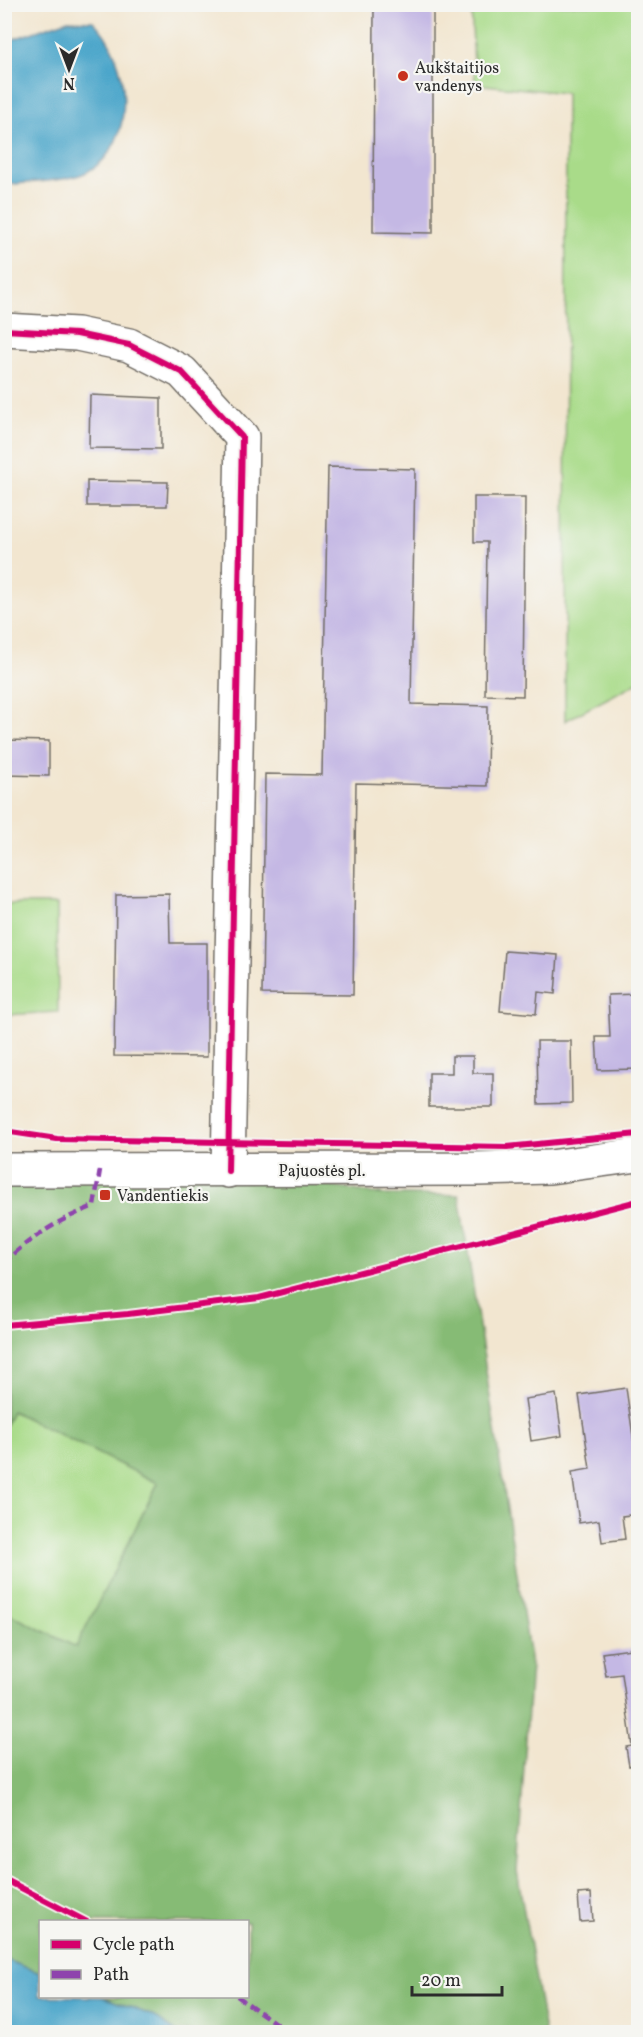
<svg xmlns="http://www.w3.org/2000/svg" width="643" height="2037" viewBox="0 0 643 2037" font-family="Vollkorn,serif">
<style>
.green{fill:#a9db89;stroke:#6a835a;stroke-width:1.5}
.forest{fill:#86bb75;stroke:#587350;stroke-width:1.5}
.water{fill:#4ca6ca;stroke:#3c687a;stroke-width:1.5}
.building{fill:#c4b8e4}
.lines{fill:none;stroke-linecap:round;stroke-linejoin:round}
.minor-casing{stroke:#716c65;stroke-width:36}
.major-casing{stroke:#716c65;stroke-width:36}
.minor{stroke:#fff;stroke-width:33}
.major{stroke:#fff;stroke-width:33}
.quiet{stroke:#8e44ad;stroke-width:4.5;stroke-dasharray:9 4.5;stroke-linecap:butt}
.cycleway-casing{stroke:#f6f6f2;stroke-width:10}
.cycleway{stroke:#d6006c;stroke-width:6}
.poi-dot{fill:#c8321e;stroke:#f6f6f2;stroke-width:2}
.labels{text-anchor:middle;stroke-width:4.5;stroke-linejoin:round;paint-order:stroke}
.poi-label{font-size:16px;fill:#2b2b2b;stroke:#f6f6f2;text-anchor:start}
.street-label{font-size:16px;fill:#2b2b2b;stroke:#f6f6f2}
</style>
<rect width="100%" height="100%" fill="#f6f6f2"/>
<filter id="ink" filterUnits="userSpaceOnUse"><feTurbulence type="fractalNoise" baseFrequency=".0167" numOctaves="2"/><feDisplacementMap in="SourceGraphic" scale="12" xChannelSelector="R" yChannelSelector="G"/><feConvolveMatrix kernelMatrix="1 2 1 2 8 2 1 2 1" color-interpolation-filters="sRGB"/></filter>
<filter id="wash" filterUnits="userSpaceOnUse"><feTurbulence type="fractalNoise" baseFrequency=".008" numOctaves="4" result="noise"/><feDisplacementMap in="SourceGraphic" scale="24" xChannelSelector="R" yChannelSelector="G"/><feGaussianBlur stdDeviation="1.35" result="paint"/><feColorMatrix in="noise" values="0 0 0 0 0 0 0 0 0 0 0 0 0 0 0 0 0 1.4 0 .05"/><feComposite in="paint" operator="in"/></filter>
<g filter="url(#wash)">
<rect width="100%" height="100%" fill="#f2e6d0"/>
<path class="green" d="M471 5H638V682L565 721 566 93 475 84Z
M5 904H57L58 1012 5 1015Z
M12 1411 158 1483 76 1648 5 1612 4 1426Z"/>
<path class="forest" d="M5 1170 228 1171 386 1195H459L531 1665 517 1871 545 2032H177L151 2015 103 1997 248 1996V1922H40V1973L5 1959V1612L76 1647 158 1483 12 1411 5 1426Z"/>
<path class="water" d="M68 20 93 21C131 57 139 145 87 172 67 182 28 182 5 185V42Z
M4 1959 40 1973V1996L103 1997 151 2015 177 2032H5Z"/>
<g id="blocks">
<path class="building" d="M374 4H433V233L373 232Z
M90 395 161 398V449L89 448Z
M328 467 415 469 411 704 488 706 487 786 356 783 353 995 262 994 265 774 322 775Z
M87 481 168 482 167 506H87Z
M474 497H525L523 696 485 695 487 542H474Z
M4 740 49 741V776L4 775Z
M169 894 170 943H207V1057L114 1056 116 895Z
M505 951 558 955 555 994 538 992 536 1014 500 1011Z
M638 994V1069L598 1070 596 1037H610L608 995Z
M537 1041H571L572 1103 538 1104Z
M452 1056H473V1073H493V1107H429V1073H452Z
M626 1388 638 1471V1514L622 1516 625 1539 602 1542 599 1520 579 1523 572 1472 590 1469 579 1395Z
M556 1394 562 1436 531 1441 525 1399Z
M638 1648V1764L629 1766 626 1747 632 1746 622 1674 606 1676 602 1653Z
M591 1893 593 1921 580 1922 578 1894Z"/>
</g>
</g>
<g filter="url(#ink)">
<use href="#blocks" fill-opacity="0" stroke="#716c65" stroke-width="1.5"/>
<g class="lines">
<defs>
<path id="minor" d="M4 330 77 334 129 345 182 372 242 437 228 1171"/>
<path id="major" d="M4 1170 477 1169 550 1167 638 1155"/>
</defs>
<use href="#minor" class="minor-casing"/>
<use href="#major" class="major-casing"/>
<use href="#minor" class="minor"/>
<use href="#major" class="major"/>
<path class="quiet" d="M4 1263C30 1237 61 1219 94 1206L100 1170
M237 1996 288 2032"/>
<defs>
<path id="cycleway" d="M4 330 77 334 129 345 182 372 242 437 228 1171
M4 1131 57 1139 507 1147 638 1134
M4 1325 128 1314 259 1298 638 1201
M4 1879 87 1922"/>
</defs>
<use href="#cycleway" class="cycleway-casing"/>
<use href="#cycleway" class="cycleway"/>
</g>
</g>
<g class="poi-dot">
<circle cx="403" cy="76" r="6"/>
<rect x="99" y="1189" width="12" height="12" rx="3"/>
</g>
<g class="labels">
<g class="poi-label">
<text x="415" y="73">Aukštaitijos<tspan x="415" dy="18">vandenys</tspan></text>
<text x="117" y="1201">Vandentiekis</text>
</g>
<g class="street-label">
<text x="322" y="1176">Pajuostės pl.</text>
</g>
</g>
<rect width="643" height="2037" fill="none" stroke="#f6f6f2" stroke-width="24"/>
<rect x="39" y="1920" width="210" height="78" fill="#f6f6f2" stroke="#a5a5a2" stroke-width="1.5"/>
<rect x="51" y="1940" width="30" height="9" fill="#d6006c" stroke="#a5a5a2" stroke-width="1.5"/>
<text x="93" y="1950" font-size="18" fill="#2b2b2b">Cycle path</text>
<rect x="51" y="1970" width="30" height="9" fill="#8e44ad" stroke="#a5a5a2" stroke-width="1.5"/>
<text x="93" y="1980" font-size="18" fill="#2b2b2b">Path</text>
<g transform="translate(69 69) rotate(180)" stroke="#f6f6f2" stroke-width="4.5" paint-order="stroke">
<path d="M0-4.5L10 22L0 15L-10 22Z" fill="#2b2b2b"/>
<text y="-9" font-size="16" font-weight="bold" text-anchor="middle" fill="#2b2b2b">N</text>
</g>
<path d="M412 1986v9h90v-9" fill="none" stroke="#2b2b2b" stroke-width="3"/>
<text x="421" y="1986" font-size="18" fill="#2b2b2b" stroke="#f6f6f2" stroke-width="4.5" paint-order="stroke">20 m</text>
</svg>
